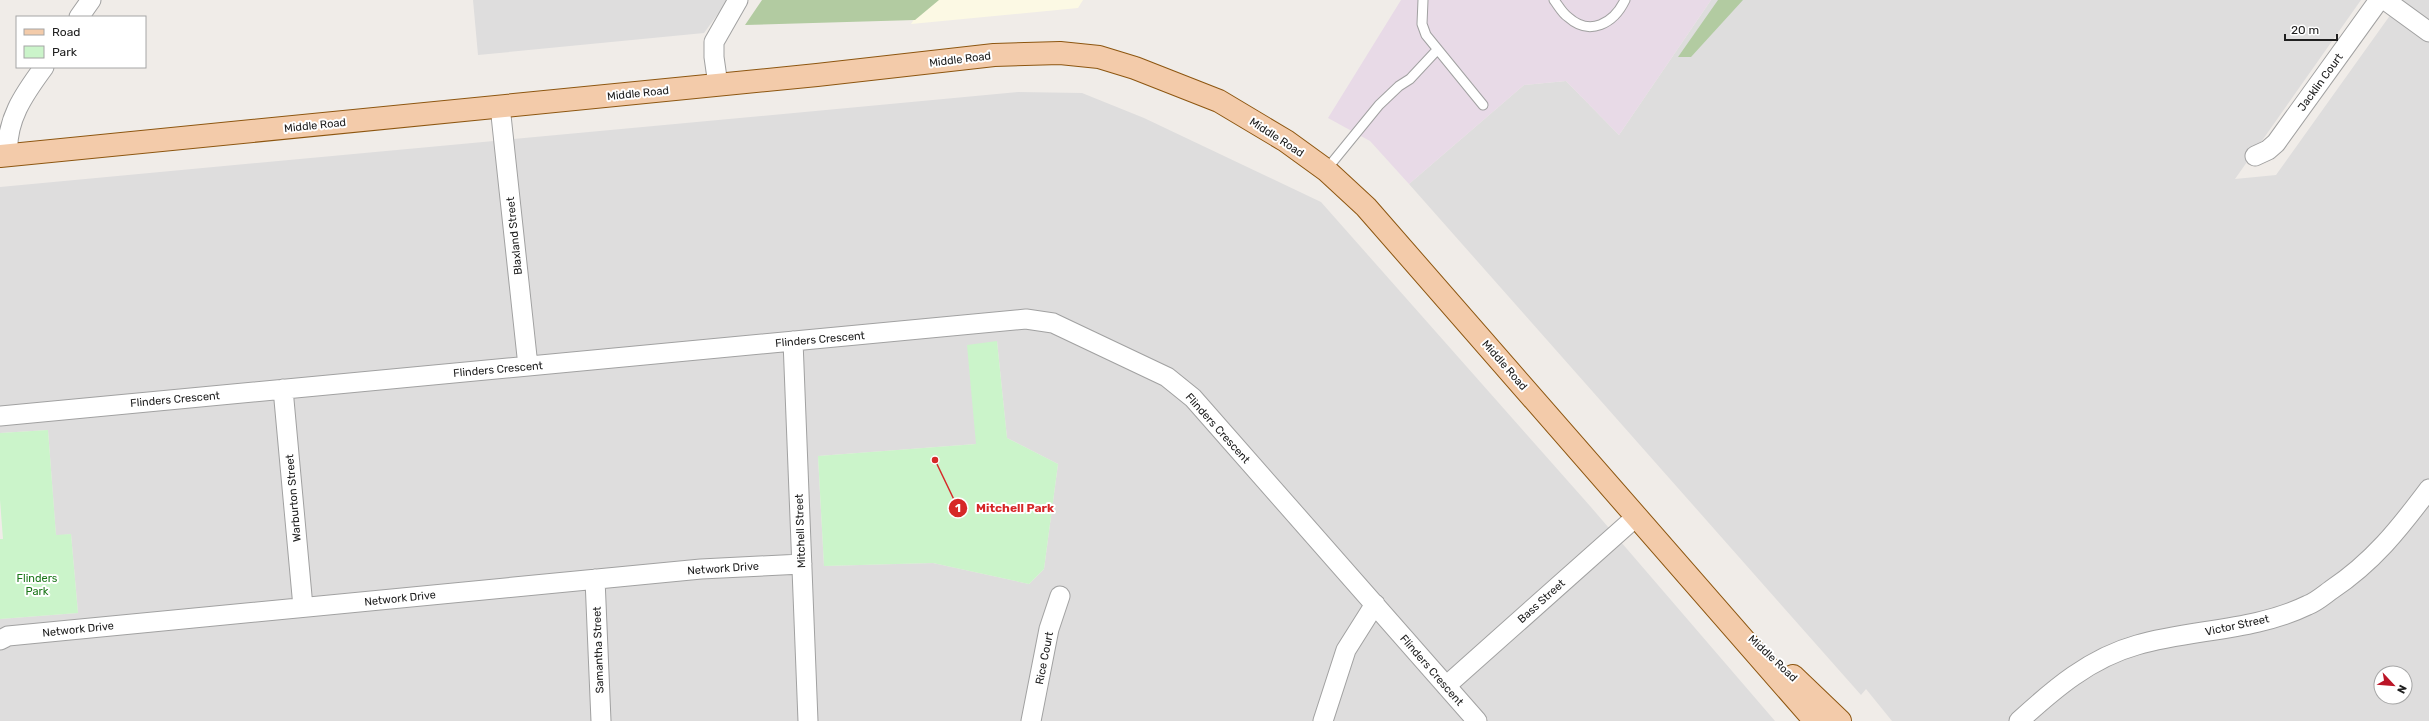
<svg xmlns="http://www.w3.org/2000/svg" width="2429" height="721" viewBox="0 0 2429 721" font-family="Rubik,sans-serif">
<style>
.residential{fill:#dedddd;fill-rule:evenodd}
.industrial{fill:#e8dae7}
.education{fill:#fcf9e4}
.forest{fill:#b2cba1}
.park{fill:#cbf4ca}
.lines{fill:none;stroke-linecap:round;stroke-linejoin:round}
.service-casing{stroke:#a1a1a1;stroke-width:11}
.minor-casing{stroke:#a1a1a1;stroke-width:21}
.primary-casing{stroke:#8d5610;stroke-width:24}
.service{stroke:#fff;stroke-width:9}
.minor{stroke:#fff;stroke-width:19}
.primary{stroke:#f3cbaa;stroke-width:22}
.labels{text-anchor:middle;stroke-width:4;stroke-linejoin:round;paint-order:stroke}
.street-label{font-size:11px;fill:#202020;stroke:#fff}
.park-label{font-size:11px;fill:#1a7518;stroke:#fff}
.leader{fill:none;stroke:#d62828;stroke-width:1.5}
.callout-dot{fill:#d62828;stroke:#fff;stroke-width:1.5}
.mark-label{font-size:12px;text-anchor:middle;font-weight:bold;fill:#fff}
.callout-label{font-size:12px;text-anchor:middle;font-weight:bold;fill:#d62828;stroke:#fff;stroke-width:4;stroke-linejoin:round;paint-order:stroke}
</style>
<rect width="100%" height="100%" fill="#f0ece8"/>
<path class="residential" d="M473 0H728L704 33 478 55Z
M1711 0H2361L2235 179 2276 175 2401 0H2429V721H1892L1866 689 1861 695 1409 184 1524 85 1566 81 1619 135ZM2381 673H2405V697H2381Z
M1018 92 1082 93 1144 118 1321 202 1590 506 1775 721H0V619L78 613 71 534 56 536 48 430 0 433V187ZM997 341 1007 438 1058 464 1044 569 1029 584 933 563 824 566 818 456 976 444Z"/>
<path class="industrial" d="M1401 0H1711L1619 135 1566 81 1524 85 1409 184 1370 141 1328 118Z"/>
<path class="education" d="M927 0H1083L1078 8 911 24Z"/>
<path class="forest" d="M762 0H939L915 20 745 25Z
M1718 0H1743L1691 57H1678Z"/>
<path class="park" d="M997 341 1007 438 1058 464 1044 569 1029 584 933 563 824 566 818 456 976 444 967 345Z
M48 430 56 535 71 534 78 613 0 619V539H3L0 500V433Z"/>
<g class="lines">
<defs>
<path id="service" d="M1423 0 1422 24 1426 35 1483 105
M1554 0C1558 5 1562 13 1568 17 1590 37 1614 23 1625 0
M1326 170 1379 105 1399 86 1410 79 1437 50"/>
<path id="minor" d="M2385 0 2429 32
M79 17 91 0
M718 85 714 57V42L738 0
M500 106 528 366
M8 156C5 121 24 94 44 67
M2255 156 2268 150 2276 143 2379 0
M793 341 808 721
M283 389 303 607
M0 416 1026 319 1053 323 1167 377 1193 398 1477 721
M595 579 601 721
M0 640 8 636 701 569 802 564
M1446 686 1637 516
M1031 721 1049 629 1060 596
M1323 721 1346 650 1375 604
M2019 721C2054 689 2090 658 2137 645 2193 629 2255 631 2308 605 2316 602 2324 595 2331 590 2373 562 2399 529 2429 489"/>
<path id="primary" d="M0 156 817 75 994 55 1060 53 1099 57 1135 68 1219 101 1286 141 1326 170 1366 207 1815 721
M1793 676 1840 721"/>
</defs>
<use href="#service" class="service-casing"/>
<use href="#minor" class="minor-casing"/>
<use href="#primary" class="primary-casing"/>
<use href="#service" class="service"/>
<use href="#minor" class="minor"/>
<use href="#primary" class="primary"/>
</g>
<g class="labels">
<g class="street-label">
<text transform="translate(960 59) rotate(-7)" y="4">Middle Road</text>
<text transform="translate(2320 82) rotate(-54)" y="4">Jacklin Court</text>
<text transform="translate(638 93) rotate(-6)" y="4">Middle Road</text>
<text transform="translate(315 125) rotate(-6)" y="4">Middle Road</text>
<text transform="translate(1277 137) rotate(33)" y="4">Middle Road</text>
<text transform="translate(514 236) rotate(-96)" y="4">Blaxland Street</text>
<text transform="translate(820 339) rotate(-5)" y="4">Flinders Crescent</text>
<text transform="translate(1505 365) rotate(49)" y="4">Middle Road</text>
<text transform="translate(498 369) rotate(-5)" y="4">Flinders Crescent</text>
<text transform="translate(175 399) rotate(-5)" y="4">Flinders Crescent</text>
<text transform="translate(1218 428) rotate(48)" y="4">Flinders Crescent</text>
<text transform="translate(293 498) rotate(-95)" y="4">Warburton Street</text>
<text transform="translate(800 531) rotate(-92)" y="4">Mitchell Street</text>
<text transform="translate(723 568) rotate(-4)" y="4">Network Drive</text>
<text transform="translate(400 598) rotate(-6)" y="4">Network Drive</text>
<text transform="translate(1541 601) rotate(-42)" y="4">Bass Street</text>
<text transform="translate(2237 625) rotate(-12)" y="4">Victor Street</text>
<text transform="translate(78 629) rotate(-6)" y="4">Network Drive</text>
<text transform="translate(598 650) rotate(-92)" y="4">Samantha Street</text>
<text transform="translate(1044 658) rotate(-79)" y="4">Rice Court</text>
<text transform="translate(1773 658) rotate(43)" y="4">Middle Road</text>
<text transform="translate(1432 670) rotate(49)" y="4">Flinders Crescent</text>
</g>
<g class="park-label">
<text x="37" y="582">Flinders<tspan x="37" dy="13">Park</tspan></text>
</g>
</g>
<path class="leader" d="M935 460L958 508"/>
<g class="callout-dot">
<circle cx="935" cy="460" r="4"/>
<circle cx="958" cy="508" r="10"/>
</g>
<g class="mark-label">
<text x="958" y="512">1</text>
</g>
<g class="callout-label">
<text x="1015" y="512">Mitchell Park</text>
</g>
<rect x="16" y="16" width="130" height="52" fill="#ffffff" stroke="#a6a6a6"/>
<rect x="24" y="29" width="20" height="6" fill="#f3cbaa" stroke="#a6a6a6"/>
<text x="52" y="36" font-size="12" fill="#202020">Road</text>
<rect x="24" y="46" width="20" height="12" fill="#cbf4ca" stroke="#a6a6a6"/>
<text x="52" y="56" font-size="12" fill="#202020">Park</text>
<g transform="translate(2393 685) rotate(116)"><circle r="19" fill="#ffffff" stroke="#a6a6a6"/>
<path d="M0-3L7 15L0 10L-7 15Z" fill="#bb1527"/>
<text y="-6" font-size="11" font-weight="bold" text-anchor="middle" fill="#202020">N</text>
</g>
<path d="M2285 34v6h52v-6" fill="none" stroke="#202020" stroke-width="2"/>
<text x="2291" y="34" font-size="12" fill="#202020" stroke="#ffffff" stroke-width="3" paint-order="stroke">20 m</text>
</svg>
